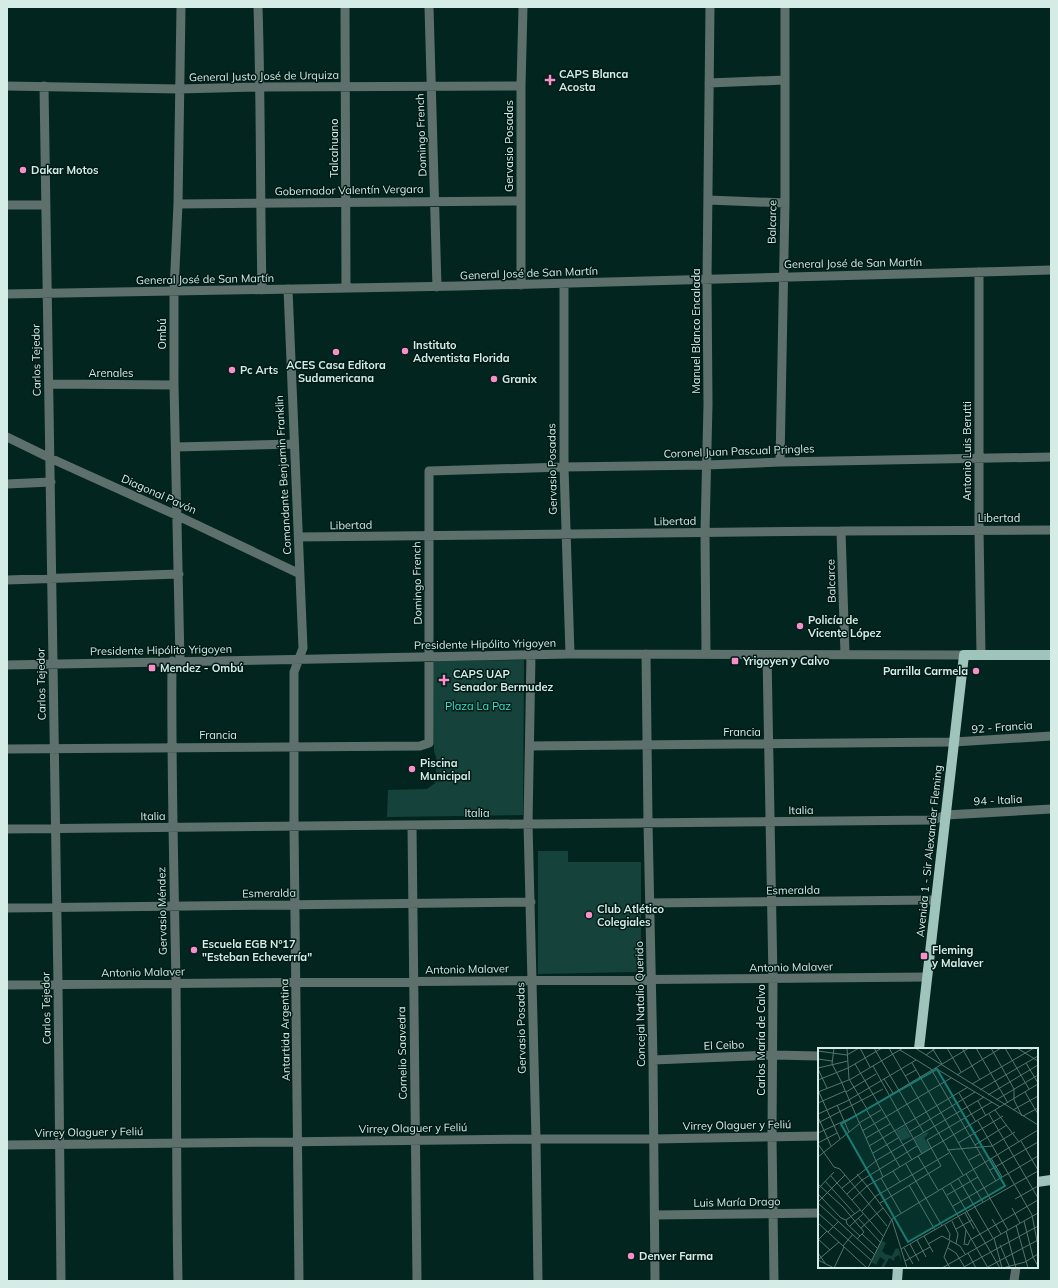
<svg xmlns="http://www.w3.org/2000/svg" width="1058" height="1288" viewBox="0 0 1058 1288" font-family="Mulish,sans-serif">
<style>
.green{fill:#15433b}
.lines{fill:none;stroke-linecap:round;stroke-linejoin:round}
.minor{stroke:#5e706c;stroke-width:9}
.major{stroke:#9ec4bb;stroke-width:10}
.poi-dot{fill:#f98fc9;stroke:#001b16;stroke-width:1.5}
.labels{text-anchor:middle;stroke-width:3;stroke-linejoin:round;paint-order:stroke}
.poi-label{font-size:11px;font-weight:bold;fill:#d5ece6;stroke:#001b16;text-anchor:start}
.street-label{font-size:11px;fill:#d5ece6;stroke:#001b16}
.park-label{font-size:11px;fill:#35e9ce;stroke:#001b16}
.inset-road{fill:none;stroke:#57756f;stroke-width:1}
.view{fill:#197c74;fill-opacity:0.15;stroke:#197c74;stroke-width:2}
.inset-edge{fill:none;stroke:#d5ece6;stroke-width:2}
</style>
<rect width="100%" height="100%" fill="#03251f"/>
<path class="green" d="M524 660 523 815 387 817 388 790 427 789 435 783 437 761 434 751 433 661Z
M538 851H568V862H641V968L636 972 538 974Z"/>
<g class="lines">
<path class="minor" d="M258 7C261 101 260 195 262 290
M345 7 346 288
M429 7 437 287
M709 83 785 80
M7 86 179 89 261 87 521 86
M44 86 58 985 61 1281
M708 200 785 203
M178 204 521 201
M7 205H46
M979 272V529L981 655
M564 284V467L570 654
M521 285V86L523 7
M288 289 303 648 294 672V826L299 1281
M7 294 459 286 1051 270
M49 384 174 385
M7 437 50 458 176 515 300 574
M176 447 293 444
M780 462 785 203V7
M7 484 51 482
M841 531 845 654
M299 537 841 531 1051 530
M7 580 179 574
M646 654 648 823 653 1060 655 1281
M706 654 705 532 708 404 707 280 710 7
M531 655 528 824 536 1139 538 1281
M767 655 773 979 772 1137 774 1281
M172 661C171 768 174 875 176 982 177 1082 176 1181 178 1281
M180 661 174 385V291L178 204 181 7
M7 665 570 654 964 655
M530 746 954 742 1051 736
M7 749 420 746 429 743V471L564 467 707 465 780 462 1051 457
M412 825 417 1281
M7 829 933 820 946 815 1051 809
M650 903 936 900
M7 908 531 902
M7 985 927 977
M653 1060 773 1055 819 1056
M7 1145 536 1139H654L819 1136
M655 1215 819 1213
M1014 1281 1016 1267"/>
<path class="major" d="M919 1049 964 655H1051
M1037 1182 1051 1180
M897 1281 898 1267"/>
</g>
<g class="poi-dot">
<path d="M548 74h4v4h4v4h-4v4h-4v-4h-4v-4h4z"/>
<circle cx="23" cy="170" r="4"/>
<circle cx="405" cy="351" r="4"/>
<circle cx="336" cy="352" r="4"/>
<circle cx="232" cy="370" r="4"/>
<circle cx="494" cy="379" r="4"/>
<circle cx="800" cy="626" r="4"/>
<rect x="731" y="657" width="8" height="8" rx="2"/>
<rect x="148" y="664" width="8" height="8" rx="2"/>
<circle cx="976" cy="671" r="4"/>
<path d="M442 674h4v4h4v4h-4v4h-4v-4h-4v-4h4z"/>
<circle cx="412" cy="769" r="4"/>
<circle cx="589" cy="915" r="4"/>
<circle cx="194" cy="950" r="4"/>
<rect x="920" y="952" width="8" height="8" rx="2"/>
<circle cx="631" cy="1256" r="4"/>
</g>
<g class="labels">
<g class="poi-label">
<text x="559" y="78">CAPS Blanca<tspan x="559" dy="13">Acosta</tspan></text>
<text x="31" y="174">Dakar Motos</text>
<text x="413" y="349">Instituto<tspan x="413" dy="13">Adventista Florida</tspan></text>
<text x="336" y="369" text-anchor="middle">ACES Casa Editora<tspan x="336" dy="13">Sudamericana</tspan></text>
<text x="240" y="374">Pc Arts</text>
<text x="502" y="383">Granix</text>
<text x="808" y="624">Policía de<tspan x="808" dy="13">Vicente López</tspan></text>
<text x="743" y="665">Yrigoyen y Calvo</text>
<text x="160" y="672">Mendez - Ombú</text>
<text x="968" y="675" text-anchor="end">Parrilla Carmela</text>
<text x="453" y="678">CAPS UAP<tspan x="453" dy="13">Senador Bermudez</tspan></text>
<text x="420" y="767">Piscina<tspan x="420" dy="13">Municipal</tspan></text>
<text x="597" y="913">Club Atlético<tspan x="597" dy="13">Colegiales</tspan></text>
<text x="202" y="948">Escuela EGB Nº17<tspan x="202" dy="13">"Esteban Echeverría"</tspan></text>
<text x="932" y="954">Fleming<tspan x="932" dy="13">y Malaver</tspan></text>
<text x="639" y="1260">Denver Farma</text>
</g>
<g class="street-label">
<text transform="translate(264 76) rotate(-1)" y="4">General Justo José de Urquiza</text>
<text transform="translate(421 135) rotate(-92)" y="4">Domingo French</text>
<text transform="translate(509 146) rotate(-90)" y="4">Gervasio Posadas</text>
<text transform="translate(334 148) rotate(-90)" y="4">Talcahuano</text>
<text transform="translate(349 190) rotate(-1)" y="4">Gobernador Valentín Vergara</text>
<text transform="translate(772 222) rotate(-89)" y="4">Balcarce</text>
<text transform="translate(853 263) rotate(-1)" y="4">General José de San Martín</text>
<text transform="translate(529 273) rotate(-2)" y="4">General José de San Martín</text>
<text transform="translate(205 279) rotate(-1)" y="4">General José de San Martín</text>
<text transform="translate(696 331) rotate(-90)" y="4">Manuel Blanco Encalada</text>
<text transform="translate(162 334) rotate(-90)" y="4">Ombú</text>
<text transform="translate(36 360) rotate(-91)" y="4">Carlos Tejedor</text>
<text x="111" y="377">Arenales</text>
<text transform="translate(739 451) rotate(-2)" y="4">Coronel Juan Pascual Pringles</text>
<text transform="translate(967 451) rotate(-90)" y="4">Antonio Luis Berutti</text>
<text transform="translate(552 469) rotate(-91)" y="4">Gervasio Posadas</text>
<text transform="translate(283 475) rotate(-93)" y="4">Comandante Benjamin Franklin</text>
<text transform="translate(159 494) rotate(24)" y="4">Diagonal Pavón</text>
<text x="999" y="522">Libertad</text>
<text transform="translate(675 521) rotate(-1)" y="4">Libertad</text>
<text transform="translate(351 525) rotate(-1)" y="4">Libertad</text>
<text transform="translate(831 581) rotate(-92)" y="4">Balcarce</text>
<text transform="translate(417 583) rotate(-91)" y="4">Domingo French</text>
<text transform="translate(485 644) rotate(-1)" y="4">Presidente Hipólito Yrigoyen</text>
<text transform="translate(161 650) rotate(-1)" y="4">Presidente Hipólito Yrigoyen</text>
<text transform="translate(41 684) rotate(-91)" y="4">Carlos Tejedor</text>
<text transform="translate(1002 727) rotate(-4)" y="4">92 - Francia</text>
<text x="742" y="736">Francia</text>
<text x="218" y="739">Francia</text>
<text transform="translate(998 800) rotate(-3)" y="4">94 - Italia</text>
<text transform="translate(801 810) rotate(-1)" y="4">Italia</text>
<text x="477" y="817">Italia</text>
<text transform="translate(153 816) rotate(-1)" y="4">Italia</text>
<text transform="translate(929 851) rotate(-84)" y="4">Avenida 1 - Sir Alexander Fleming</text>
<text transform="translate(793 890) rotate(-1)" y="4">Esmeralda</text>
<text transform="translate(269 893) rotate(-1)" y="4">Esmeralda</text>
<text transform="translate(162 911) rotate(-91)" y="4">Gervasio Méndez</text>
<text transform="translate(791 967) rotate(-1)" y="4">Antonio Malaver</text>
<text transform="translate(467 969) rotate(-1)" y="4">Antonio Malaver</text>
<text transform="translate(143 972) rotate(-1)" y="4">Antonio Malaver</text>
<text transform="translate(640 1004) rotate(-91)" y="4">Concejal Natalio Querido</text>
<text transform="translate(46 1008) rotate(-91)" y="4">Carlos Tejedor</text>
<text transform="translate(521 1028) rotate(-91)" y="4">Gervasio Posadas</text>
<text transform="translate(285 1030) rotate(-91)" y="4">Antartida Argentina</text>
<text transform="translate(761 1040) rotate(-90)" y="4">Carlos María de Calvo</text>
<text transform="translate(724 1045) rotate(-2)" y="4">El Ceibo</text>
<text transform="translate(402 1053) rotate(-91)" y="4">Cornelio Saavedra</text>
<text transform="translate(737 1125) rotate(-1)" y="4">Virrey Olaguer y Feliú</text>
<text transform="translate(413 1128) rotate(-1)" y="4">Virrey Olaguer y Feliú</text>
<text transform="translate(89 1132) rotate(-1)" y="4">Virrey Olaguer y Feliú</text>
<text transform="translate(737 1202) rotate(-1)" y="4">Luis María Drago</text>
</g>
<g class="park-label">
<text x="478" y="710">Plaza La Paz</text>
</g>
</g>
<g transform="translate(818 1048)">
<rect width="220" height="220" fill="#03251f"/>
<path d="M87 78 93 89 83 93 78 83ZM109 84 110 86 106 90 113 101 104 106 96 91ZM63 192 68 195 64 203 67 206 74 208 78 200 81 201 84 214 81 207 77 209 76 213 71 210 66 220 63 219 67 212 62 209 58 217 53 214Z" fill="#15433b"/>
<path class="inset-road" d="M16 0 14 16 23 33M29 0 31 31 49 61M42 0 52 19M56 0 106 85M71 0 145 127M97 0 220 77M114 0 124 16M129 0 143 24M144 0 162 32M158 0 190 55M173 0 196 41V52L204 68M187 0 211 41M199 0 220 13M82 2 113 21 178 133M0 3 29 7M29 7 41 0M108 7 118 0M0 11 14 13M94 15 136 87M208 15 220 35M37 16 94 112M55 18 104 106M0 20 30 13M117 20 182 59M0 21 9 40M139 27 183 0M87 28 98 22M66 31 75 45M0 32 30 20 64 0M23 33 65 129 49 138 74 172 89 220M154 36 216 0M0 42 22 91M162 42 220 8M0 44 33 31 85 0M28 44 58 26M207 44 220 66M141 45 158 74M170 47 220 17M178 52 220 27M160 53 168 68M0 55 27 43M19 57 31 84M48 61 82 119M177 62 201 94M195 62 220 48M0 66 29 53 98 12M171 66 220 150M205 68 220 60M0 69 13 98M160 73 214 167 220 198M0 75 65 41M41 75 63 62M44 83 133 30M91 84 157 44M0 85 37 68 151 0M136 87 190 182M48 90 72 76M203 93 220 122M0 95 19 85M140 95 185 68M0 96 16 119 22 121 69 178M157 97 189 77M51 98 150 39M129 102 174 98 197 84M55 105 80 90M100 108 120 142M0 109 41 76M173 110 184 129M151 112 162 106M88 116 124 178M172 122 220 94M75 123 82 134M148 126 165 154M13 128 65 188M65 129 220 36M63 130 83 165M140 130 175 190M7 133 37 166M132 135 182 220M0 136 25 159 46 184 39 191M91 137 117 182M24 140 59 112 166 49M124 140 170 220M0 141 16 124M0 146 23 170 28 172M29 146 44 132 99 98M129 147 160 129M197 151 220 138M34 152 49 138 39 126M0 154 27 127M0 155 56 206M62 155 123 118 109 92 174 54M135 158 220 108M194 160 202 175M44 163 58 148 131 105M0 165 53 212M147 165 156 181M40 170 62 194M74 171 220 82M174 171 183 186M28 172 29 176 42 188M28 172 42 162M134 173 140 186 138 196M206 173 215 209 220 218M0 175 49 220M127 177 132 186 131 192M198 177 210 220M32 178 46 165M43 180 65 160M138 181 154 172M188 183 198 220M10 184 21 173M44 186 59 200M106 188 115 204M124 188 142 198 147 206M176 190 184 220M0 191 12 202M0 192 9 183M99 192 108 209M92 196 101 213M110 196 124 188M147 196 150 197 152 192 220 152M146 197 148 182M182 197 192 220M25 198 35 186M86 200 95 216M130 200 138 205 146 218M83 201 220 123M0 205 7 215M150 205 158 220M0 212 21 194M0 212 16 220M87 213 112 199M16 220 26 199M50 220 74 171M124 220 220 165M132 220 126 209 132 193M144 220 220 178M168 220 220 192M185 220 207 214 220 206"/>
<path class="view" d="M119 21 187 138 90 194 23 76Z"/>
<rect width="220" height="220" class="inset-edge"/>
</g>
<rect width="1058" height="1288" fill="none" stroke="#d5ece6" stroke-width="16"/>
</svg>
